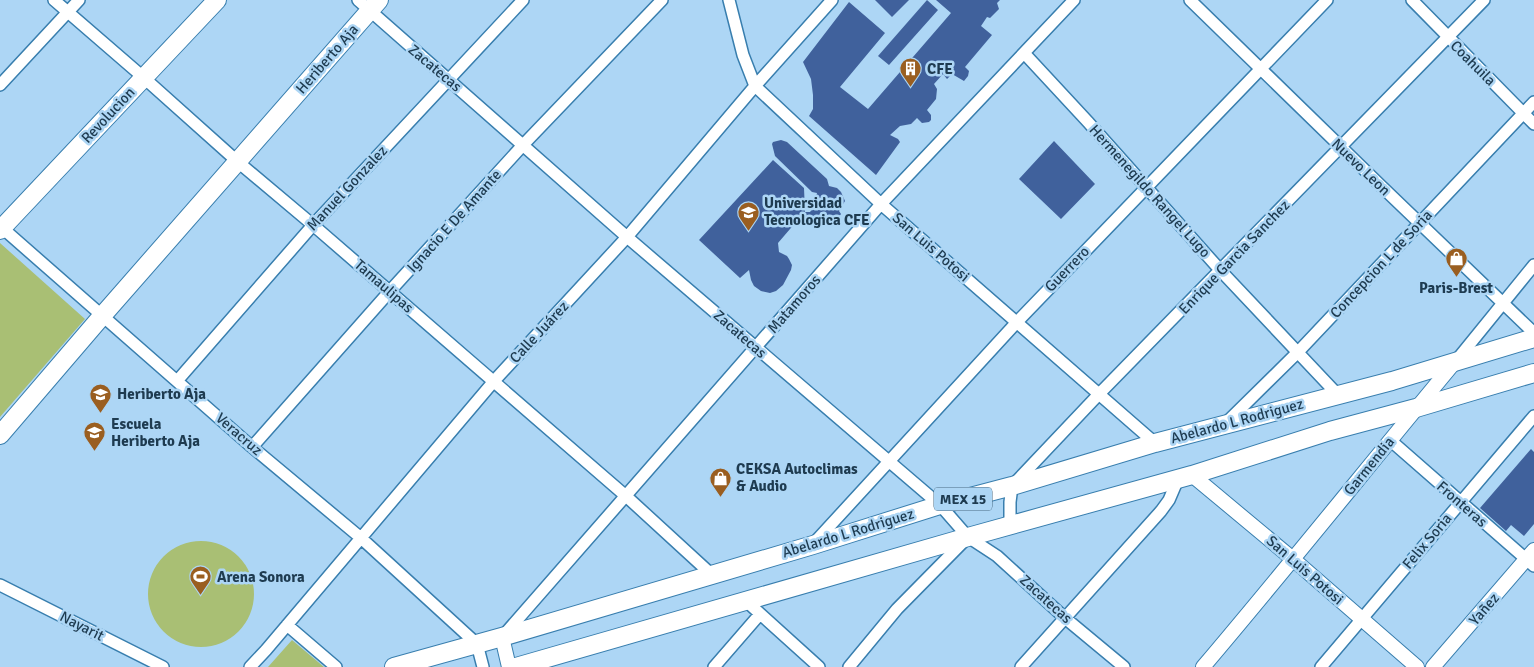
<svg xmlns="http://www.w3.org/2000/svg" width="1534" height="667" viewBox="0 0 1534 667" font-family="Signika,sans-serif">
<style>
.green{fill:#a9bf74}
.building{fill:#40619c}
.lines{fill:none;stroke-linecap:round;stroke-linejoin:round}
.minor-casing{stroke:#387eae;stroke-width:14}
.tertiary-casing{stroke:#387eae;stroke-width:16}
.primary-casing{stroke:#387eae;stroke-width:20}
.minor{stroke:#fff;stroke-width:11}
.tertiary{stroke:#fff;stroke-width:14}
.primary{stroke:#fff;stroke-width:18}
.labels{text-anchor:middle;stroke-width:5;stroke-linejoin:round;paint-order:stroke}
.shield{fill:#add6f5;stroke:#496a82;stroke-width:1}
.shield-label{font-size:14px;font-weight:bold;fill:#1e3b50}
.street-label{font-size:15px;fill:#1e3b50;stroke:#add6f5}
.poi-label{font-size:15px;font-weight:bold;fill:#1e3b50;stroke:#add6f5;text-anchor:start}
</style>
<rect width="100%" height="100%" fill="#add6f5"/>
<path class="green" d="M0 243 85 319 0 417Z
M148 594a53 53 0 1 1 106 0a53 53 0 1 1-106 0Z
M292 640 324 667H268Z"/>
<path class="building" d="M875 0H909L892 17Z
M927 0 938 10 889 65 878 56Z
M936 0H1000L997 3 999 9 990 18 987 17 981 26 992 35 965 67 969 71 968 76 964 81 952 74 947 79 943 74 934 84 937 89 936 99 927 110 931 115V120L929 122 922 123 917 118 911 124 900 126 890 135 898 139 900 142 876 175 809 116 813 109V95L811 79 803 62 849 2 885 33 840 87 868 109 951 13Z
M781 140 787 142 827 179 829 186 837 188 841 192 845 201 839 211 841 214 836 221 837 222 826 225 811 220 802 224 796 222 778 243 779 252 787 256 789 259 792 265 791 270 783 285 776 291 770 293 761 291 754 286 751 280 749 270 740 278 699 240 773 160 804 188 805 212H810L816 204 815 201 817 193 812 192 775 156 772 144 773 142Z
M1054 141 1095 184 1061 219 1019 179Z
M1531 449 1534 452V524L1524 536 1511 525 1506 531 1480 508Z"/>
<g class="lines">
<defs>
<path id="minor" d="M54 0 143 77 238 162 313 225 627 497 711 574
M358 0 627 237 940 505 968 537 997 556 1065 618 1124 667
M729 0 743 55 755 86 881 204 1155 443
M1190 0 1380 185 1534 333
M1412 0 1534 124
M1024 53 1088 122 1221 271 1338 395
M0 85 79 0
M0 226 252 447 361 538 477 644 483 667
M1456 361 1534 265
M177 381 313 225 523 0
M1227 422 1298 352 1534 102
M1390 440 1534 566
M252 447 390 291 523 145 662 0
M1010 525V502L1012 486 1100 393 1484 0
M815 542 1017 322 1327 0
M0 585 163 667
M746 601 819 667
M287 625 336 667
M503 636 881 204 1074 0
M250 667 266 650 494 381 627 237 755 86 832 0
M714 667 760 614
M849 667 897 609 966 539
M1021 667 1161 511 1169 500 1178 479
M1321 667 1534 416"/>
<path id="tertiary" d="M1192 475 1294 560 1417 667
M502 637 509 667
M1203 667C1288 567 1370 464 1454 363
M1433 667 1534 550"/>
<path id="primary" d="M0 230 217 0
M0 435 102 316 379 0
M394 667 502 637 813 545 940 505 1012 486 1155 443 1392 381 1534 338
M516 667 968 537 1192 475 1330 431 1416 408 1534 373"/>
</defs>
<use href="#minor" class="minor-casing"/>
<use href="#tertiary" class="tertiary-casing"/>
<use href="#primary" class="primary-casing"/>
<use href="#minor" class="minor"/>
<use href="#tertiary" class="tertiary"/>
<use href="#primary" class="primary"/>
</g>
<defs>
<symbol id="building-pin" viewBox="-11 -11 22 30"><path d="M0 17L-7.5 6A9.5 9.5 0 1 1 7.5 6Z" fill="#9a5e20" stroke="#add6f5"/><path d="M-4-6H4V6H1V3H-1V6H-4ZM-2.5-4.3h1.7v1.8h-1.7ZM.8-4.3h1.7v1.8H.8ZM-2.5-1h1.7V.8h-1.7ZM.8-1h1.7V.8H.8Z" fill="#fff"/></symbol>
<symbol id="university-pin" viewBox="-11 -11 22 30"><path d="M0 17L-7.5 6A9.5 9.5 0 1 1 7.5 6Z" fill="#9a5e20" stroke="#add6f5"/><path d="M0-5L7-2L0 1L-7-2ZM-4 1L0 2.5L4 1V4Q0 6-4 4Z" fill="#fff"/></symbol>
<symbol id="shop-pin" viewBox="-11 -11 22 30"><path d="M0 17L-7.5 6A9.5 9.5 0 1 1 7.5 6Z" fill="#9a5e20" stroke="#add6f5"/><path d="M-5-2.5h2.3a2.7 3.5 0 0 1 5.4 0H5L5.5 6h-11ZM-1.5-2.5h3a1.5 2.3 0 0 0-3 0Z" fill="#fff"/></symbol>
<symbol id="school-pin" viewBox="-11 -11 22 30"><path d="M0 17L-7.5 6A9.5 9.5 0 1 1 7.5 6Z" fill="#9a5e20" stroke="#add6f5"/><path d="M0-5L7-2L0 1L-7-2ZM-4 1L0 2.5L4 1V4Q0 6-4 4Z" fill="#fff"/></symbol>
<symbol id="stadium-pin" viewBox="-11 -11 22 30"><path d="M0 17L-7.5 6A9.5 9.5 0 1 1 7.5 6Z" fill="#9a5e20" stroke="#add6f5"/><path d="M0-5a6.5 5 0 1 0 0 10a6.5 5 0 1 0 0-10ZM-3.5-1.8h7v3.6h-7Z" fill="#fff"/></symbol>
</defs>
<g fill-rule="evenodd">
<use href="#building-pin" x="898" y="56" width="25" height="34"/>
<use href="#university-pin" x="736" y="200" width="25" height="34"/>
<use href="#shop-pin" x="1444" y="246" width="25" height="34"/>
<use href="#school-pin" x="88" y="382" width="25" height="34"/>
<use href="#school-pin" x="82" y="420" width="25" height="34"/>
<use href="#shop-pin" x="708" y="466" width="25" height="34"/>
<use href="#stadium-pin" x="188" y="564" width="25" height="34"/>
</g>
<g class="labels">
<rect class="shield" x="934" y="487.5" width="58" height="23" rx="4"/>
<g class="shield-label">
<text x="963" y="504">MEX 15</text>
</g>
<g class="street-label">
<text transform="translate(327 59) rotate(-49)" y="5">Heriberto Aja</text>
<text transform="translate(1473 63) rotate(45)" y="5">Coahuila</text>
<text transform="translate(435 68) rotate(40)" y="5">Zacatecas</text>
<text transform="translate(108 115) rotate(-47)" y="5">Revolucion</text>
<text transform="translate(1361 167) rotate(44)" y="5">Nuevo Leon</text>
<text transform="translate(347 188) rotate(-47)" y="5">Manuel Gonzalez</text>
<text transform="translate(1150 191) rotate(48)" y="5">Hermenegildo Rangel Lugo</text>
<text transform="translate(454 221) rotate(-48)" y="5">Ignacio E De Amante</text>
<text transform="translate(931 247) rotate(41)" y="5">San Luis Potosi</text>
<text transform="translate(1234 257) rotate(-46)" y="5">Enrique Garcia Sanchez</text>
<text transform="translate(1381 264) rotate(-47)" y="5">Concepcion L de Soria</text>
<text transform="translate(1067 269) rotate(-46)" y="5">Guerrero</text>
<text transform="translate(384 286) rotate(41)" y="5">Tamaulipas</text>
<text transform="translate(794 304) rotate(-49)" y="5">Matamoros</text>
<text transform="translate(539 332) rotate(-47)" y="5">Calle Juárez</text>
<text transform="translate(740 334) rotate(41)" y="5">Zacatecas</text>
<text transform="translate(1237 421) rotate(-15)" y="5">Abelardo L Rodriguez</text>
<text transform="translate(239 434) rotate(41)" y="5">Veracruz</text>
<text transform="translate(1369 466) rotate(-51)" y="5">Garmendia</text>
<text transform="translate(1462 504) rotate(41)" y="5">Fronteras</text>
<text transform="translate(848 533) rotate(-17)" y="5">Abelardo L Rodriguez</text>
<text transform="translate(1427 541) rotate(-50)" y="5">Felix Soria</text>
<text transform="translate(1305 570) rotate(41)" y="5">San Luis Potosi</text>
<text transform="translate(1046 599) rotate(42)" y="5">Zacatecas</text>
<text transform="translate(1484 609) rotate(-49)" y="5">Yañez</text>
<text transform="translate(82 626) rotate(27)" y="5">Nayarit</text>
</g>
<g class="poi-label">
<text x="927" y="74">CFE</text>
<text x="764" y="208">Universidad<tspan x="764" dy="17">Tecnologica CFE</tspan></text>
<text x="1456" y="293" text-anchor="middle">Paris-Brest</text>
<text x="117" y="399">Heriberto Aja</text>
<text x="111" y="429">Escuela<tspan x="111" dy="17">Heriberto Aja</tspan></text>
<text x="736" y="474">CEKSA Autoclimas<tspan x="736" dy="17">&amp; Audio</tspan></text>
<text x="217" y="582">Arena Sonora</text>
</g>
</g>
</svg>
